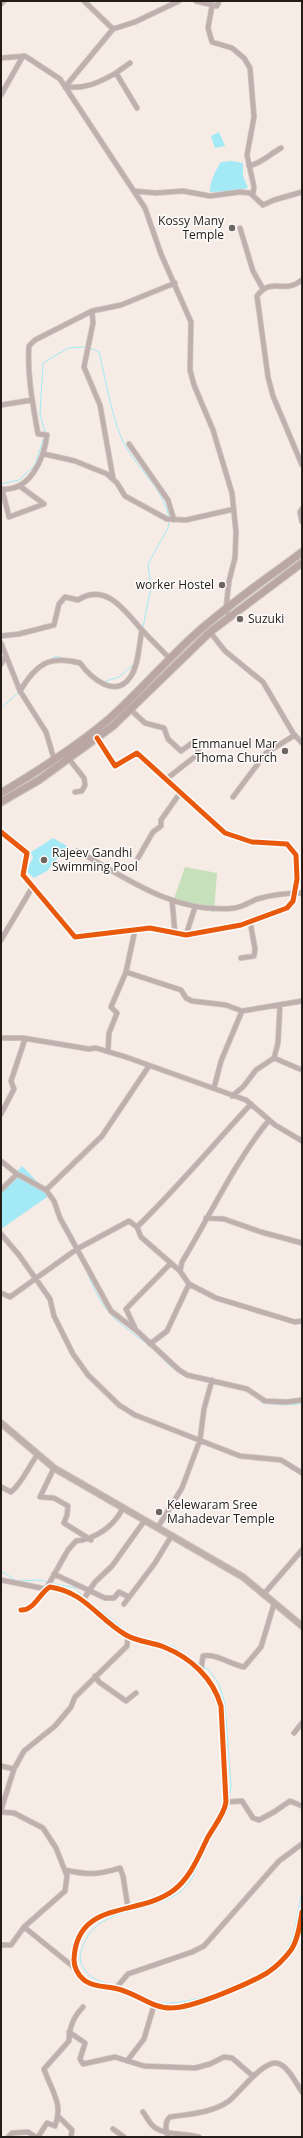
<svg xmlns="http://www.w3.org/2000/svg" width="303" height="2138" viewBox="0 0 303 2138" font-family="'Open Sans',sans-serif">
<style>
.green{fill:#c5e0ba}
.water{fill:#a3eaf6}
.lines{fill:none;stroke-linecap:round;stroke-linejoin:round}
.stream{stroke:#a3eaf6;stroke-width:1}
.street-casing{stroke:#cfc7c1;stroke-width:6}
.secondary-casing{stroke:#cfc7c1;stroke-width:8}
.primary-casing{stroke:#cfc7c1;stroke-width:9}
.street{stroke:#c0b0ad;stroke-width:4.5}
.secondary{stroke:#c0b0aa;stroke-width:6}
.primary{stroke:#baa7a3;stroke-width:7}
.cycleway-casing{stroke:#fcfcfc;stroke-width:8}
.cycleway{stroke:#e8590c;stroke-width:5}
.poi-dot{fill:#6e655e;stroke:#fcfcfc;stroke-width:1.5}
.labels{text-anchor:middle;stroke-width:3;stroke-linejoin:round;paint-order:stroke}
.poi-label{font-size:12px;fill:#241c16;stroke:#fcfcfc;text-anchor:end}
</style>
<rect width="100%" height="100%" fill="#f6ece5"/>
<path class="green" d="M185 867 217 873 214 912 185 906 173 901Z"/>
<path class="water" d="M219 132 225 146 215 148 211 136Z
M232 161 243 163V176L248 188 234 191 210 192C210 182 215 171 221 162Z
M53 838 67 846 47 871 34 878 26 871 33 858 31 852Z
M22 1166 50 1195 1 1229V1189Z"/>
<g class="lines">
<path class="stream" d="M90 348 99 352C106 380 110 410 121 437 133 466 164 487 169 518
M45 432 40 414 43 363 68 348 85 347
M1 484 19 480 35 465 44 437
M143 627 151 587 148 564 168 528 169 521
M50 660 56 656 62 658
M103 682 119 677 134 664
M1 708 18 693
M68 1227 74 1238
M85 1268C93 1286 100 1304 114 1318 126 1329 140 1338 153 1349 162 1358 171 1369 183 1375
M188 1377 198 1380
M257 1398 262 1403 283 1405 302 1404
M1 1571 17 1581 40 1580 48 1582
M51 1583 75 1588 82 1595
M88 1600 132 1636
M158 1643 173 1646 199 1664
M204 1667 209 1670 219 1684 225 1704 231 1786 229 1800
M112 1985C97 1981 83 1976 80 1958 80 1952 83 1946 85 1941 102 1905 153 1914 181 1891 194 1880 197 1866 204 1852 211 1837 220 1823 228 1809L229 1803
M132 1992 142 1997
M154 2002C187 2010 274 1977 289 1946 297 1930 297 1910 302 1893"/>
<defs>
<path id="street" d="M84 1 113 29
M196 1 217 6 219 1
M1 4 4 1
M212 6 208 28 212 42 232 48 244 58 250 68 254 117 247 155 254 187 253 194
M1 58 25 56 60 79 145 208 161 254 191 322 190 370 194 385 213 430 232 493 236 532 235 558 229 581 226 608 229 617
M116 73 130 63
M65 87 113 29 135 22 179 1
M65 87C86 89 98 83 116 73L137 108
M1 95 23 56
M249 166C262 163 270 154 281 148
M134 191 156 193 183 191 210 196 240 192 250 193 263 205 274 200 302 192
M240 228 253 271 263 289
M302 280C284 295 272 276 257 296L268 377 273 396 302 465
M92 311 93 323 84 367 100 405 113 478
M1 405 32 400
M129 444 168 500 174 520
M44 454 75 461 107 474 117 483 125 496 167 519 186 520 234 509
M1 489C30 492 44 459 47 435L38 434C33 405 27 376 29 346L35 340 92 311 121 305 175 283
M2 489 9 517 44 504 21 487
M302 509 300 512 302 522
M210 632 225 651 263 682 293 733 302 743
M1 636 19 634 54 625 59 604 65 597 78 600C106 582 125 611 142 630 151 640 161 649 170 659
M1 643 20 691 46 732 54 759
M1 664 5 657
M20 691C36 664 49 655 80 663 91 678 116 700 131 676 139 664 139 643 142 630
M131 710 145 723 164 728 168 739 181 751 195 741 200 744 197 755 165 780
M69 759 84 778 85 785 82 791 75 792
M233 797 266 753 295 735
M1 832 27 853 23 875 75 937 150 928 186 935 241 925 287 908 293 901 297 879 296 855 287 844 252 842 225 833 137 753 115 766 97 738
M78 851C127 879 177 915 235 908 242 907 250 902 257 899 271 895 287 893 302 893
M138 858 153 832 161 826V820L180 793
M172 900 175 933
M186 935 195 907
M1 940 33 886
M241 958 254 956 255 949 250 921
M126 972 181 990 186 998 192 1001 226 1005 242 1011
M1 1038H23L89 1049 96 1048 126 1057 246 1100 275 1125 302 1141
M108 1051 109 1033 117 1013 111 1007 126 972 135 930
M274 1058 302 1070
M149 1066 102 1136 46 1190 54 1201 60 1218 111 1311 137 1331 179 1370 187 1375 247 1389 265 1401 287 1402 302 1400
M214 1088 221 1061 242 1011 302 1001
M232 1096 243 1087 256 1070 274 1058 278 1043 280 1005
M1 1114 14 1089 11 1081 25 1039
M269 1120C234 1163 211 1214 182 1262L180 1271 189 1284 216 1298 295 1322 302 1321
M1 1161 17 1174 46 1190
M1 1190 17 1174
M206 1218 224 1219 261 1232 302 1243
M137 1227C177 1188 213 1145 251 1104
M1 1234 19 1255 50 1299 54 1316 73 1354 88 1375 119 1405 135 1415 240 1456 281 1460 302 1473
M1 1293 10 1297 77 1249 129 1221 137 1227 141 1237 180 1271
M135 1328 126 1309 171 1263
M150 1344 167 1331 189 1284
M54 1468 40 1497 54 1498 68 1506 67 1515 64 1523 91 1540
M1 1487 11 1492C23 1482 28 1467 38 1454
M158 1527 182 1488 200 1440 204 1409 212 1380
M54 1574 105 1598H114L119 1592 129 1597
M1 1580 46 1589 68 1550 76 1541C96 1539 114 1526 123 1508
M263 1595 302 1550
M83 1600 95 1582 112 1566 145 1520
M124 1604 155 1563 172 1535
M21 1610C34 1611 40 1592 50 1587 85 1592 98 1619 126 1635 138 1642 151 1642 164 1647 191 1658 213 1678 221 1706L226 1802C224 1815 214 1826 208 1837 199 1855 191 1877 174 1890 139 1917 76 1899 74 1960 74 1967 78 1975 83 1979 91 1987 107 1986 118 1989 136 1993 151 2008 171 2008 193 2008 248 1984 267 1973 276 1967 285 1958 291 1950 298 1940 300 1924 302 1912
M201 1670 203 1656C215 1653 230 1664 244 1667L261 1647 274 1604
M95 1676 99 1682 126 1701 136 1693
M294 1733 302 1723
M1 1766 14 1769
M226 1802 242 1801 253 1818 259 1820 274 1812 290 1801 302 1806
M1 1810 14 1769 24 1751 55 1726 71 1707 75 1697 127 1646 128 1636
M1 1812 14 1813 43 1828 56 1848 67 1876 65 1891 24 1927 76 1969
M65 1870C87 1875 98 1875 120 1868L123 1876 128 1908
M1 1945H11L24 1927
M116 1988 128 1974 192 1952 204 1946 279 1861 302 1844
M69 2032 85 2043 80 2059 83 2064 115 2057 144 2066 195 2068 210 2064 224 2057 232 2058 253 2076
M127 2061 144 2039 154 2005
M143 2112C146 2116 149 2122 152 2125 162 2136 186 2133 199 2137
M59 2117 72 2130 71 2137
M113 2129 124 2137
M8 2137 12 2133 28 2132 36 2137
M38 2137 47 2123 55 2126C64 2104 51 2090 44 2069L69 2041C69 2027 73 2017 83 2007
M168 2137C166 2130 164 2122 170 2117 190 2114 212 2113 229 2101 240 2092 262 2062 276 2063 287 2064 296 2083 302 2092"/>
<path id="secondary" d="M1 1423 54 1468 243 1577 302 1626"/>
<path id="primary" d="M1 793C38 771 76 747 109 719 138 693 163 664 191 638 226 606 265 580 302 552
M1 802 39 780 113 726 210 632 302 563"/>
</defs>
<use href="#street" class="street-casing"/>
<use href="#secondary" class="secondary-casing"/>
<use href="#primary" class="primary-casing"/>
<use href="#street" class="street"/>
<use href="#secondary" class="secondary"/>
<use href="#primary" class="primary"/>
<defs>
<path id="cycleway" d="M1 832 27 853 23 875 75 937 150 928 186 935 241 925 287 908 293 901 297 879 296 855 287 844 252 842 225 833 137 753 115 766 97 738
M21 1610C34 1611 40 1592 50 1587 85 1592 98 1619 126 1635 138 1642 151 1642 164 1647 191 1658 213 1678 221 1706L226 1802C224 1815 214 1826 208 1837 199 1855 191 1877 174 1890 139 1917 76 1899 74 1960 74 1967 78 1975 83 1979 91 1987 107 1986 118 1989 136 1993 151 2008 171 2008 193 2008 248 1984 267 1973 276 1967 285 1958 291 1950 298 1940 300 1924 302 1912"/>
</defs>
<use href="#cycleway" class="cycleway-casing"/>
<use href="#cycleway" class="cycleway"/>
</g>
<g class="poi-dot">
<circle cx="232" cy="228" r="4"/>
<circle cx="222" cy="585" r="4"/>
<circle cx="240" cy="619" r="4"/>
<circle cx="285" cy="751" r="4"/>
<circle cx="44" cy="860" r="4"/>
<circle cx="159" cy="1512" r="4"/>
</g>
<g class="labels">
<g class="poi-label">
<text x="224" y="225">Kossy Many<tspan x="224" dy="14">Temple</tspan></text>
<text x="214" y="589">worker Hostel</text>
<text x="248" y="623" text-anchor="start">Suzuki</text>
<text x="277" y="748">Emmanuel Mar<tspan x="277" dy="14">Thoma Church</tspan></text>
<text x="52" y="857" text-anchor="start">Rajeev Gandhi<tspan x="52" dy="14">Swimming Pool</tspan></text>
<text x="167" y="1509" text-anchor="start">Kelewaram Sree<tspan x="167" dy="14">Mahadevar Temple</tspan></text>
</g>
</g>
<rect width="303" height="2138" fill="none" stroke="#241c16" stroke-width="4"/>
</svg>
